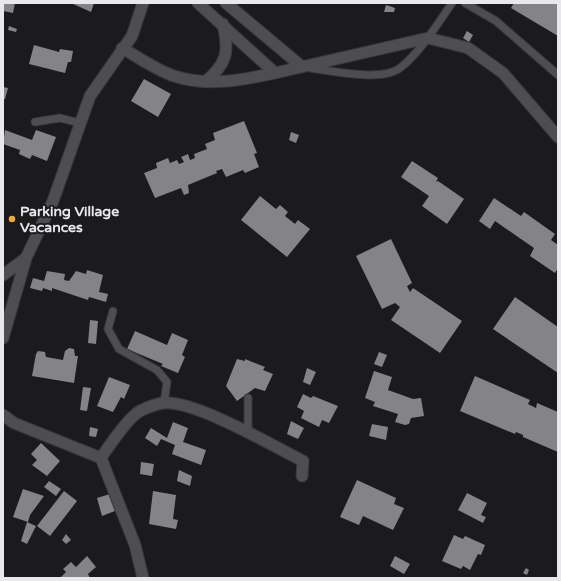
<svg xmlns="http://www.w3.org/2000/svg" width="561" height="581" viewBox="0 0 561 581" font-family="'Varela Round',sans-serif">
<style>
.building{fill:#848487}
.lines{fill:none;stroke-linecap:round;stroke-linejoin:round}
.service-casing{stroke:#38383a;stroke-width:9}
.minor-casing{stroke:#38383a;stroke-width:13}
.tertiary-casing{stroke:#38383a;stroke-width:13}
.service{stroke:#4e4e51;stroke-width:7}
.minor{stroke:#4e4e51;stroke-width:11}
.tertiary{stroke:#4e4e51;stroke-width:11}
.poi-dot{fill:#eea83c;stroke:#1b1b1e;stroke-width:1.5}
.labels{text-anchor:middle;stroke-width:4;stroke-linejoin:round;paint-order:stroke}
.poi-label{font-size:14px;font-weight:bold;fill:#e9e9eb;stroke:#1b1b1e;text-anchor:start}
</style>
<rect width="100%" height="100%" fill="#1b1b1e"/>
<path class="building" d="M3 3H15L13 13 3 11Z
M71 3H94L91 12Z
M514 3H558V36L511 8Z
M386 5 395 8 394 12H384Z
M9 26 17 29 16 32 8 30Z
M467 31 473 35 469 42 463 38Z
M34 45 59 52 60 49 73 51 71 62H68L65 73 29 64Z
M144 79 171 94 158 117 131 101Z
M3 87 8 88 5 99H3Z
M244 121 257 153 254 154 259 167 245 173 243 170 226 177 222 169 216 171 217 173 188 185 189 193 184 195 181 188 155 198 144 173 157 168 156 163 168 158 170 163 177 160 179 164 184 162 181 157 188 154 190 160 195 158 194 154 207 149 205 144 215 140 213 133Z
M5 130 32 140 36 130 56 137 47 161 32 155 30 159 19 154 20 150 3 144Z
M291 132 299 135 296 143 289 140Z
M412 161 438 178 436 182 438 181 464 199 447 224 422 206 429 196 401 177Z
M260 196 276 209 280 205 288 212 285 216 295 224 298 220 310 229 287 257 241 220Z
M494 198 521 216 524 212 555 234 551 240 558 245V268L555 273 530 256 534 248 495 221 490 229 479 221Z
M391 239 412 283 407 286 410 292 413 288 462 321 440 353 391 320 400 307 395 303 382 309 356 256Z
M87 270 103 275 99 292 108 294 106 302 89 297 88 300 52 288V291L43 288 42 291 30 288 33 278 44 281 47 271 65 274 64 280 69 281 76 271 86 274Z
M515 297 558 327V373L493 329Z
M90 320 98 321 96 344 88 343Z
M135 331 167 345 172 333 188 340 182 355 185 357 178 373 161 366 163 364 127 349Z
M69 348 74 349 75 356H78L74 383 32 376 36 354 38 351 45 352 46 357 63 360 65 351Z
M379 352 387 355 382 367 374 364Z
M237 359 245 361V359L265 367 263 370 273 374 265 391 255 388 237 401 226 386Z
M307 368 316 372 310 385 303 382Z
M374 371 392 377 388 390 413 399 421 398 424 416 411 418 409 424 405 425 395 422 398 414 373 406 375 402 365 398Z
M475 376 530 400 528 404 536 408 537 403 558 412V452L523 437V435L516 432 515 434 460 411Z
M109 377 130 385 124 399 121 397 113 412 97 406Z
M83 387 91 388 87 411 80 410Z
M303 394 311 398 313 396 338 406 329 423 322 420 319 427 301 418 304 411 297 407Z
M291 421 304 428 298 439 287 434Z
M173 422 188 428 183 442 206 450 201 465 172 454 175 445 161 439 157 446 145 438 151 428 167 438Z
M372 424 388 427 386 440 369 436Z
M90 427 98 429 96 437 89 436Z
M41 443 60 461 47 476 32 465 37 460 31 454Z
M141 462 154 464 152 476 140 474Z
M179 470 192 476 190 486 177 481Z
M357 480 396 498 394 504 404 508 393 530 363 516 359 525 340 517Z
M49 481 61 489 56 496 44 487Z
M23 489 44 496 30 515 28 522 13 517Z
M64 491 77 501 50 536 37 526Z
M153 491 176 495 173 519 178 520 176 529 149 524Z
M467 493 487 503 481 515 486 517 483 523 458 510Z
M110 494 115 511 102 516 97 498Z
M27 522 36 526 27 544 21 541Z
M66 534 71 540 66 544 62 540Z
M454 535 463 539 465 536 485 545 481 555 478 554 470 570 463 566 461 569 442 561Z
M87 556 96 567 88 574 90 578H60L66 572 63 569 71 562 76 567Z
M395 556 410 564 404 574 390 566Z
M526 568 529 570 527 575 523 573Z"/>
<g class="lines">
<defs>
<path id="service" d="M465 3 496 21 558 75
M310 68C332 71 382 82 400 68 419 54 439 22 452 3
M35 122 60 118 80 123
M113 311 108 329 119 349 157 370 167 382 164 403
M248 433V398"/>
<path id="minor" d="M122 48C138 57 156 70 174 76 207 87 242 80 275 73
M205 82C228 63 229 51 223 24
M3 275 26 258
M3 338 26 258 53 201 90 96 132 36 143 3
M3 415 14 423 101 458 135 545 143 578
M101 458C109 446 129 417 140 411 146 408 157 404 163 403 195 400 273 446 303 461L302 476"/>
<path id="tertiary" d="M198 3 275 73 428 38 468 48 503 73 558 137
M226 3 301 66"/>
</defs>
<use href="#service" class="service-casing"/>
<use href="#minor" class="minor-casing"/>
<use href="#tertiary" class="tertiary-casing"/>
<use href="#service" class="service"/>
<use href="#minor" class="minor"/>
<use href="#tertiary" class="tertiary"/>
</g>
<circle class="poi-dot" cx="12" cy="219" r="4"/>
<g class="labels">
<g class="poi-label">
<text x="20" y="216">Parking Village<tspan x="20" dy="16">Vacances</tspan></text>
</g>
</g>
<rect width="561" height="581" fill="none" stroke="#e9e9eb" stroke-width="8"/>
</svg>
